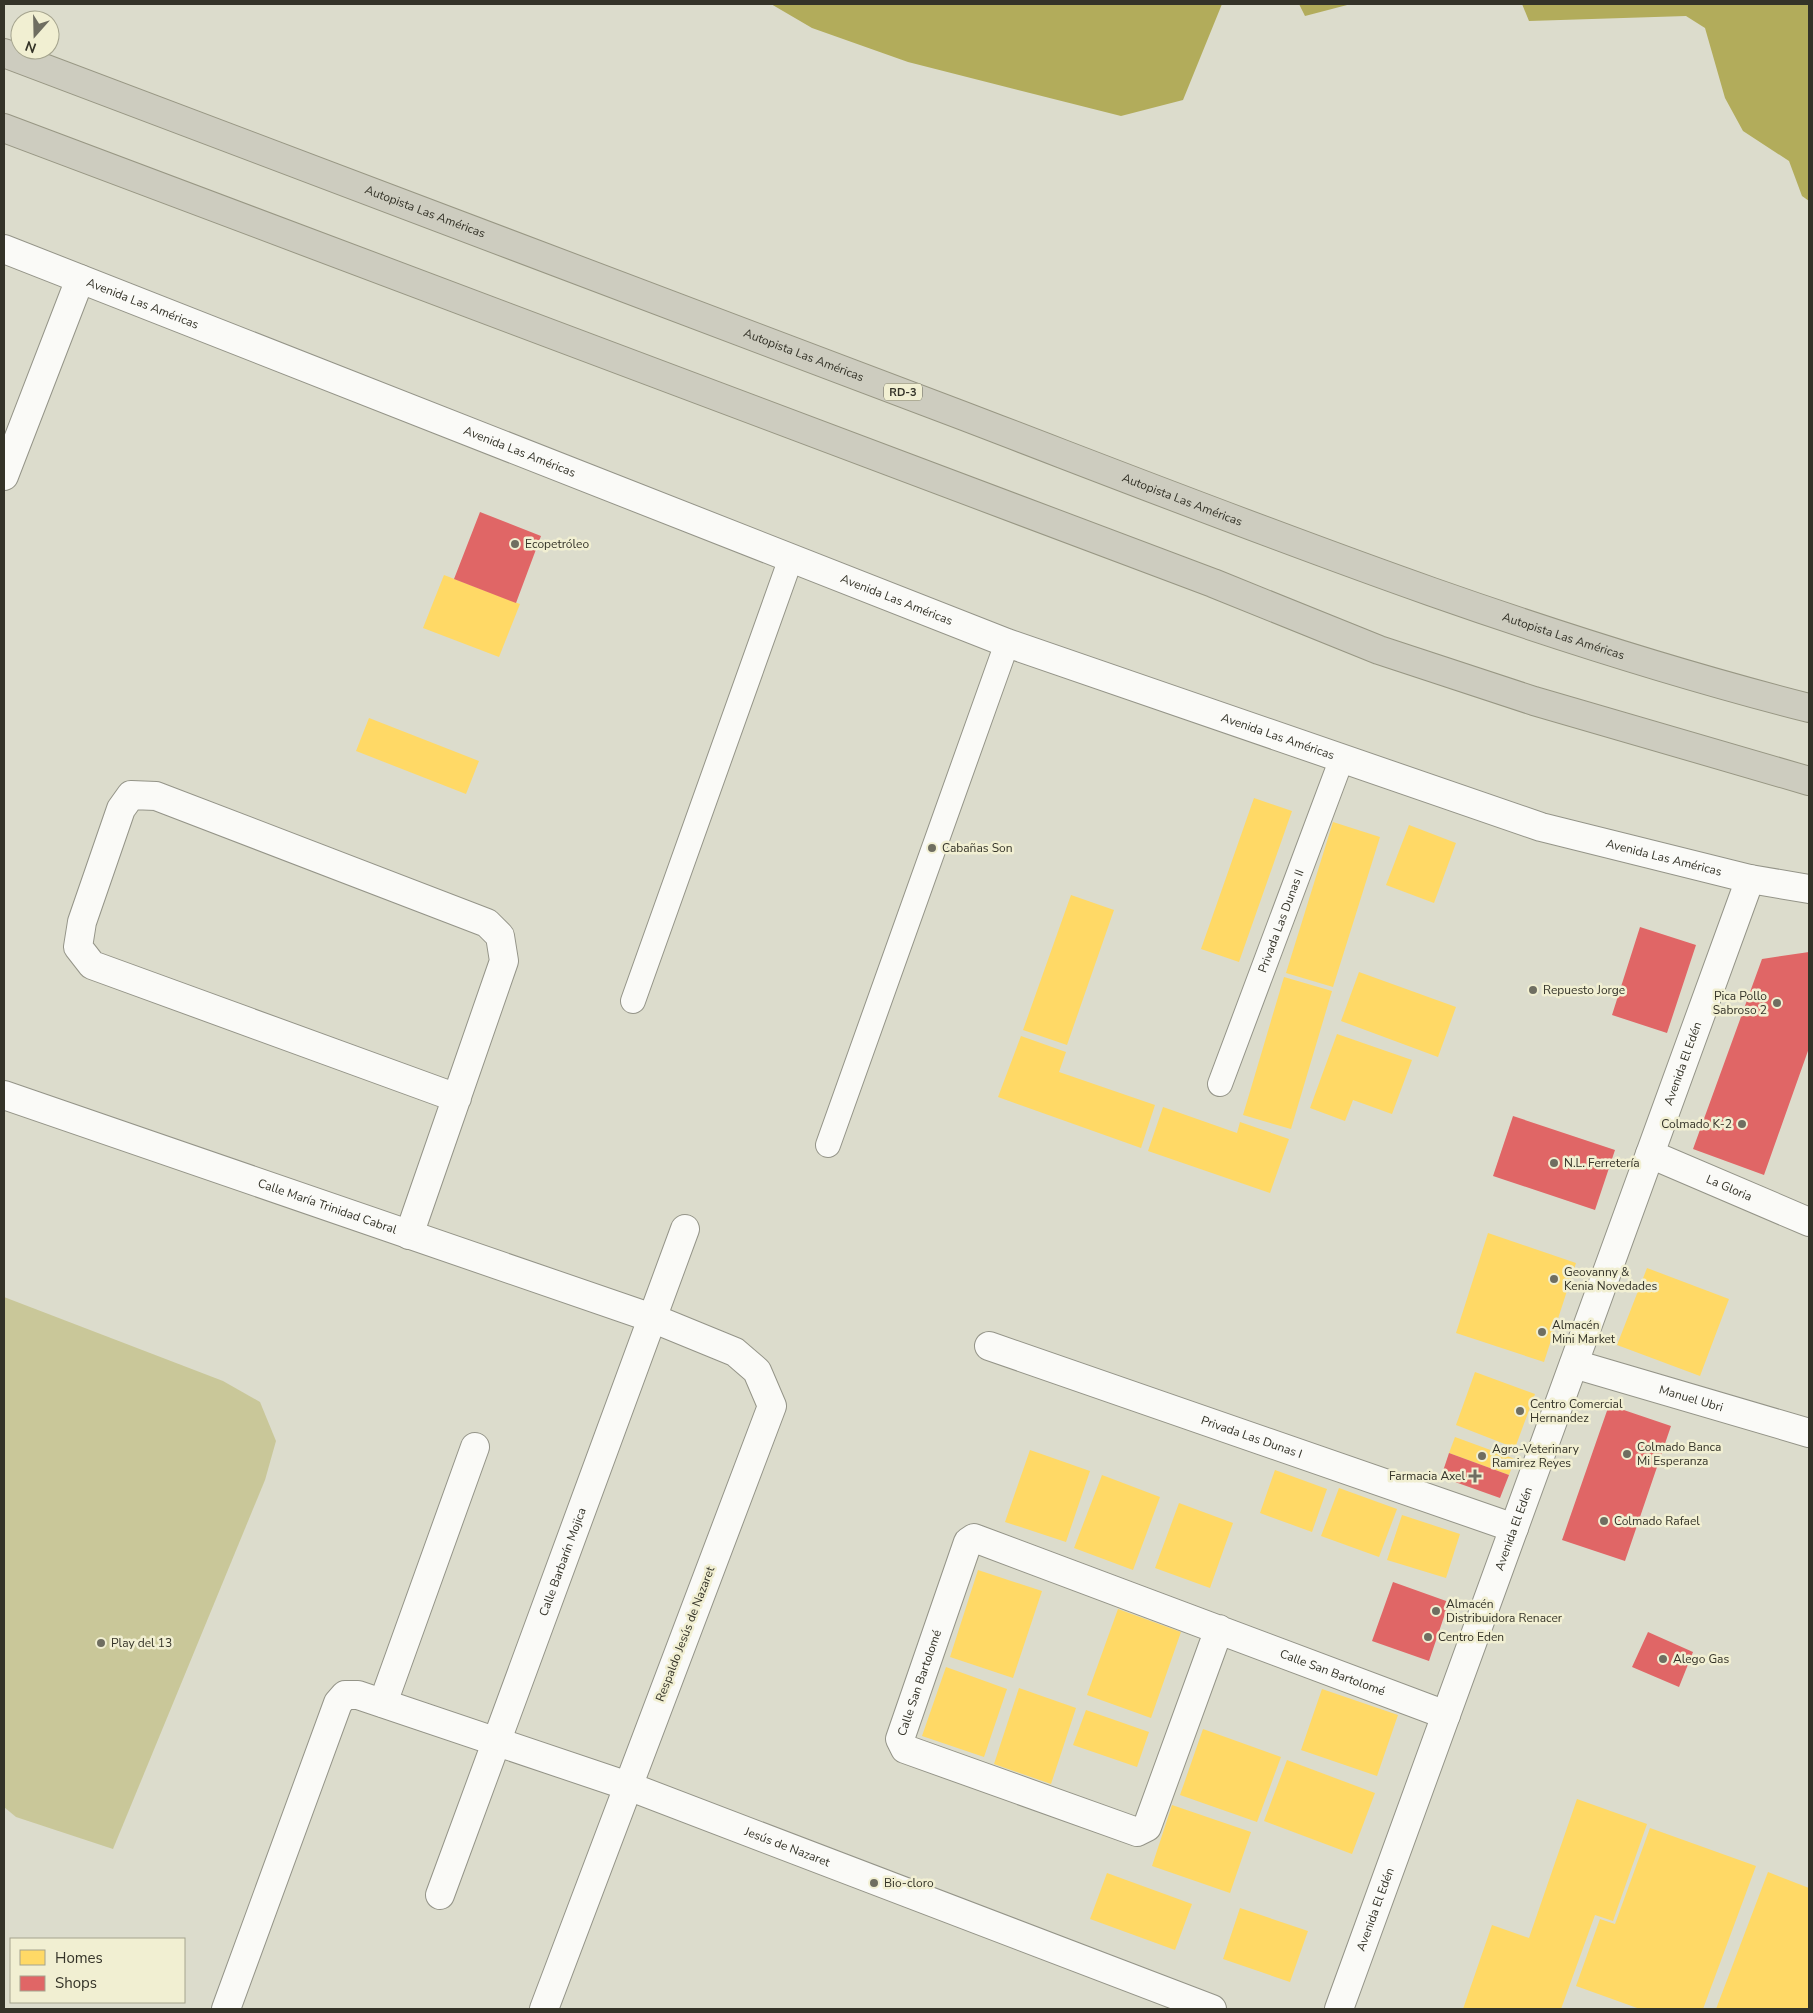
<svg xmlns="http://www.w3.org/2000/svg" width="1813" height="2013" viewBox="0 0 1813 2013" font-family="'Nunito Sans',sans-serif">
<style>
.green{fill:#c9c799}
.water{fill:#b2ac5b}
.homes{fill:#ffd966}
.shops{fill:#e06666}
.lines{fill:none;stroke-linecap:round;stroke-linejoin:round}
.service-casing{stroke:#949488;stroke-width:26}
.minor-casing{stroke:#949488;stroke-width:30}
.tertiary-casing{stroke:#949488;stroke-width:30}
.secondary-casing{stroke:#949488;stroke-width:30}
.motorway-casing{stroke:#989784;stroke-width:30}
.service{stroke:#fafaf7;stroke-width:24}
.minor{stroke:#fafaf7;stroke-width:28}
.tertiary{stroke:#fafaf7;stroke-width:28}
.secondary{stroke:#fafaf7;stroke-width:28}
.motorway{stroke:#cdccbf;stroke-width:28}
.poi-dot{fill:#6f6e61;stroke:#f1efd2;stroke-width:2}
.labels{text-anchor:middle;stroke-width:5;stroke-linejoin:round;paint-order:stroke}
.shield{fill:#f1efd2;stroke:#6d6b5b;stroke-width:1}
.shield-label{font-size:11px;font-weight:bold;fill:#343328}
.street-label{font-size:12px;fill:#343328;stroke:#f1efd2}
.poi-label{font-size:12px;fill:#343328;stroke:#f1efd2;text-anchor:start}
</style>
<rect width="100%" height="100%" fill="#dcdccc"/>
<path class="green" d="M4 1297 223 1381 260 1402 276 1441 265 1480 113 1849 16 1817 4 1807Z"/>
<path class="water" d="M771 4H1222L1183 100 1121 116 908 62 812 28Z
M1299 4H1351L1305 16Z
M1522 4H1809V201L1802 196 1789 161 1743 131 1725 98 1705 28 1686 16 1529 21Z"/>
<path class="homes" d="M444 575 520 604 499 657 423 628Z
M369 718 479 761 466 794 356 751Z
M1254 798 1292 811 1239 962 1201 949Z
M1333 822 1380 837 1333 987 1286 973Z
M1409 825 1456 843 1434 903 1386 885Z
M1071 895 1114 910 1067 1045 1023 1030Z
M1359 972 1456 1007 1438 1057 1341 1021Z
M1284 977 1332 991 1291 1129 1243 1115Z
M1337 1034 1412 1060 1392 1114 1353 1100 1345 1121 1310 1108Z
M1021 1036 1066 1052 1059 1072 1155 1105 1141 1148 998 1097Z
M1163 1107 1237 1133 1240 1122 1289 1139 1270 1193 1148 1151Z
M1488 1233 1576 1263 1544 1362 1456 1333Z
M1647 1268 1729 1299 1700 1376 1617 1345Z
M1475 1372 1535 1394 1515 1448 1456 1425Z
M1455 1437 1515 1459 1509 1475 1449 1453Z
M1030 1450 1090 1471 1066 1542 1005 1522Z
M1275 1470 1327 1489 1312 1532 1260 1513Z
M1102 1475 1160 1497 1133 1570 1074 1548Z
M1339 1488 1397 1509 1379 1557 1321 1536Z
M1179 1503 1233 1523 1210 1588 1155 1568Z
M1402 1515 1460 1534 1446 1578 1387 1560Z
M978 1570 1042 1591 1013 1678 950 1657Z
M1118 1609 1181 1632 1151 1718 1087 1695Z
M946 1667 1007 1689 984 1757 922 1736Z
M1019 1688 1076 1708 1051 1784 994 1764Z
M1322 1689 1398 1715 1377 1776 1301 1750Z
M1086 1710 1149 1732 1137 1767 1073 1745Z
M1203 1729 1281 1757 1257 1822 1180 1795Z
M1287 1760 1375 1793 1352 1854 1264 1821Z
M1577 1799 1647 1824 1613 1921 1595 1915 1561 2009H1463L1492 1925 1529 1938Z
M1172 1805 1251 1832 1230 1893 1152 1866Z
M1650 1828 1756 1866 1703 2009H1640L1576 1986 1600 1919 1615 1924Z
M1768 1872 1809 1888V2009H1716Z
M1107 1873 1192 1904 1175 1950 1090 1919Z
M1240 1908 1308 1931 1290 1982 1223 1959Z"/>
<path class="shops" d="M480 512 541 536 516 603 454 579Z
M1640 927 1696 945 1667 1033 1612 1015Z
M1809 952V1048L1764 1175 1693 1149 1762 959Z
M1513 1116 1615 1150 1595 1210 1493 1176Z
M1609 1405 1671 1426 1625 1561 1562 1540Z
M1449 1453 1509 1475 1500 1498 1441 1477Z
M1393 1582 1449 1602 1429 1661 1372 1641Z
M1648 1632 1693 1652 1679 1687 1632 1667Z"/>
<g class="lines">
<defs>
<g id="service">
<path d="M633 1001 791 558"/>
<path id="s1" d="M1220 1084 1342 758"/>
<path d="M828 1145 1007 643"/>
</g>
<g id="minor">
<path d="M4 476 80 279"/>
<path id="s2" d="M4 1095 652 1318 735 1352 757 1371 772 1406 544 2009"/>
<path id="s3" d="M1650 1154 1809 1222"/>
<path d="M409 1235 504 961 500 936 487 923 156 796 131 795 121 809 82 922 78 947 92 965 457 1098"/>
<path id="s4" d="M989 1346 1514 1528"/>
<path id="s5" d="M1574 1364 1809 1433"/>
<path id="s6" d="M1219 1629 1147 1827 1137 1832 905 1749 900 1739 968 1542 974 1538 1446 1715"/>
<path d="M383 1703 475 1447"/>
<path id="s7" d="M440 1895 685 1229"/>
<path id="s8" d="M226 2009 338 1703 345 1695H358L628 1786 1212 2009"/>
</g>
<g id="tertiary">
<path id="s9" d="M1339 2009 1750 879"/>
</g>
<g id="secondary">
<path id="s10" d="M4 249 1007 643 1541 827 1750 879 1809 889"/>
</g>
<g id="motorway">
<path id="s11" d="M4 53C323 173 642 293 961 415 1241 522 1519 634 1809 708"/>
<path d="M4 128 1213 583 1379 650 1534 701 1809 781"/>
</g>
</defs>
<use href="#service" class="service-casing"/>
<use href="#minor" class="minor-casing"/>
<use href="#tertiary" class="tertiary-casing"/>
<use href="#secondary" class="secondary-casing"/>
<use href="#motorway" class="motorway-casing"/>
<use href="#service" class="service"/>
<use href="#minor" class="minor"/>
<use href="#tertiary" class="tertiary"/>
<use href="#secondary" class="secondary"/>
<use href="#motorway" class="motorway"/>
</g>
<g class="poi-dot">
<circle cx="515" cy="544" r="5"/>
<circle cx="932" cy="848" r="5"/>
<circle cx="1533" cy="990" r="5"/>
<circle cx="1777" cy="1003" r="5"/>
<circle cx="1742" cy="1124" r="5"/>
<circle cx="1554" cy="1163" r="5"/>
<circle cx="1554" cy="1279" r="5"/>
<circle cx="1542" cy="1332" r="5"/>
<circle cx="1520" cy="1411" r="5"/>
<circle cx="1627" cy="1454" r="5"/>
<circle cx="1482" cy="1456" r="5"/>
<path d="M1472.5 1468.5h5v5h5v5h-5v5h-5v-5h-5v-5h5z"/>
<circle cx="1604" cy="1521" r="5"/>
<circle cx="1436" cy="1611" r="5"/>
<circle cx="1428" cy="1637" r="5"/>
<circle cx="101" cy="1643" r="5"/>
<circle cx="1663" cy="1659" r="5"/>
<circle cx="874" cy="1883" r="5"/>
</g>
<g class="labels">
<rect class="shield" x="884" y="383.5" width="38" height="17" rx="4"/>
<g class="shield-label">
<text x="903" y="396">RD-3</text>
</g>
<g class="street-label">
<text dy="4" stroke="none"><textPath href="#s11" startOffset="450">Autopista Las Américas</textPath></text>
<text dy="4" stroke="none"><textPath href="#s10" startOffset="149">Avenida Las Américas</textPath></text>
<text dy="4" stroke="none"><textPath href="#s11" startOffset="855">Autopista Las Américas</textPath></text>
<text dy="4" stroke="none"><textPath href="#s10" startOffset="554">Avenida Las Américas</textPath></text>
<text dy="4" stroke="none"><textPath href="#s11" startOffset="1260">Autopista Las Américas</textPath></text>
<text dy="4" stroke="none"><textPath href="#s10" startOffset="959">Avenida Las Américas</textPath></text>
<text dy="4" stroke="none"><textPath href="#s11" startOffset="1665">Autopista Las Américas</textPath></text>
<text dy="4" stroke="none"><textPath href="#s10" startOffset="1364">Avenida Las Américas</textPath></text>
<text dy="4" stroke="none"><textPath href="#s10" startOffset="1769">Avenida Las Américas</textPath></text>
<text dy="4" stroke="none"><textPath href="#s1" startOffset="174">Privada Las Dunas II</textPath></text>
<text dy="4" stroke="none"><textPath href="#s9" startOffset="1006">Avenida El Edén</textPath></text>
<text dy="4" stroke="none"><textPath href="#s3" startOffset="86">La Gloria</textPath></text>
<text dy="4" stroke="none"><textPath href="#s2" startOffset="342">Calle María Trinidad Cabral</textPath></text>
<text dy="4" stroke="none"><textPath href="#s5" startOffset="122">Manuel Ubri</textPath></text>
<text dy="4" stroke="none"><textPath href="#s4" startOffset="278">Privada Las Dunas I</textPath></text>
<text dy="4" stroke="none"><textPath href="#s9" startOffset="511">Avenida El Edén</textPath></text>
<text dy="4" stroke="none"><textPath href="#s7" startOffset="355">Calle Barbarín Mojica</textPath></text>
<text transform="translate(685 1634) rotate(-69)" y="4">Respaldo Jesús de Nazaret</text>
<text dy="4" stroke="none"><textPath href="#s6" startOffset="1078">Calle San Bartolomé</textPath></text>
<text dy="4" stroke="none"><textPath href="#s6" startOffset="539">Calle San Bartolomé</textPath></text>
<text dy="4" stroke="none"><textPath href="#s8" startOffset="805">Jesús de Nazaret</textPath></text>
<text dy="4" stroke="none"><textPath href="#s9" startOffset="106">Avenida El Edén</textPath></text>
</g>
<g class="poi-label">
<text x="525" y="548">Ecopetróleo</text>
<text x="942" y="852">Cabañas Son</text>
<text x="1543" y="994">Repuesto Jorge</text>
<text x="1767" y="1000" text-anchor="end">Pica Pollo<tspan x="1767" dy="14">Sabroso 2</tspan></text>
<text x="1732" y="1128" text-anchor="end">Colmado K-2</text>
<text x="1564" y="1167">N.L. Ferretería</text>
<text x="1564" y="1276">Geovanny &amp;<tspan x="1564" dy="14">Kenia Novedades</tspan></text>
<text x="1552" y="1329">Almacén<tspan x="1552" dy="14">Mini Market</tspan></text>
<text x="1530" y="1408">Centro Comercial<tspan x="1530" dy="14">Hernandez</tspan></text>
<text x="1637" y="1451">Colmado Banca<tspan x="1637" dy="14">Mi Esperanza</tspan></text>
<text x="1492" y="1453">Agro-Veterinary<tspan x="1492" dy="14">Ramirez Reyes</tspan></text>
<text x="1465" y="1480" text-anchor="end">Farmacia Axel</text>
<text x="1614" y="1525">Colmado Rafael</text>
<text x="1446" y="1608">Almacén<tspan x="1446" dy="14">Distribuidora Renacer</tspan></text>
<text x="1438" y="1641">Centro Eden</text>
<text x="111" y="1647">Play del 13</text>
<text x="1673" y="1663">Alego Gas</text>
<text x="884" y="1887">Bio-cloro</text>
</g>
</g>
<rect width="1813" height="2013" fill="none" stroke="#343328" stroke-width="10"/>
<rect x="10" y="1938" width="175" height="65" fill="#f1efd2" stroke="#a5a48e"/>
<rect x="20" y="1950" width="25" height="15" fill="#ffd966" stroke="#a5a48e"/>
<text x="55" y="1963" font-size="15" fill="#343328">Homes</text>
<rect x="20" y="1976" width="25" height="15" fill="#e06666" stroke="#a5a48e"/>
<text x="55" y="1988" font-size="15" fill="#343328">Shops</text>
<g transform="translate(35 35) rotate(200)"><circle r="24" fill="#f1efd2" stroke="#a5a48e"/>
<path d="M0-4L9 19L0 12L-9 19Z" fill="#6f6e61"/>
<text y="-8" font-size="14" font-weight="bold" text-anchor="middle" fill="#343328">N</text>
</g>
</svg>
